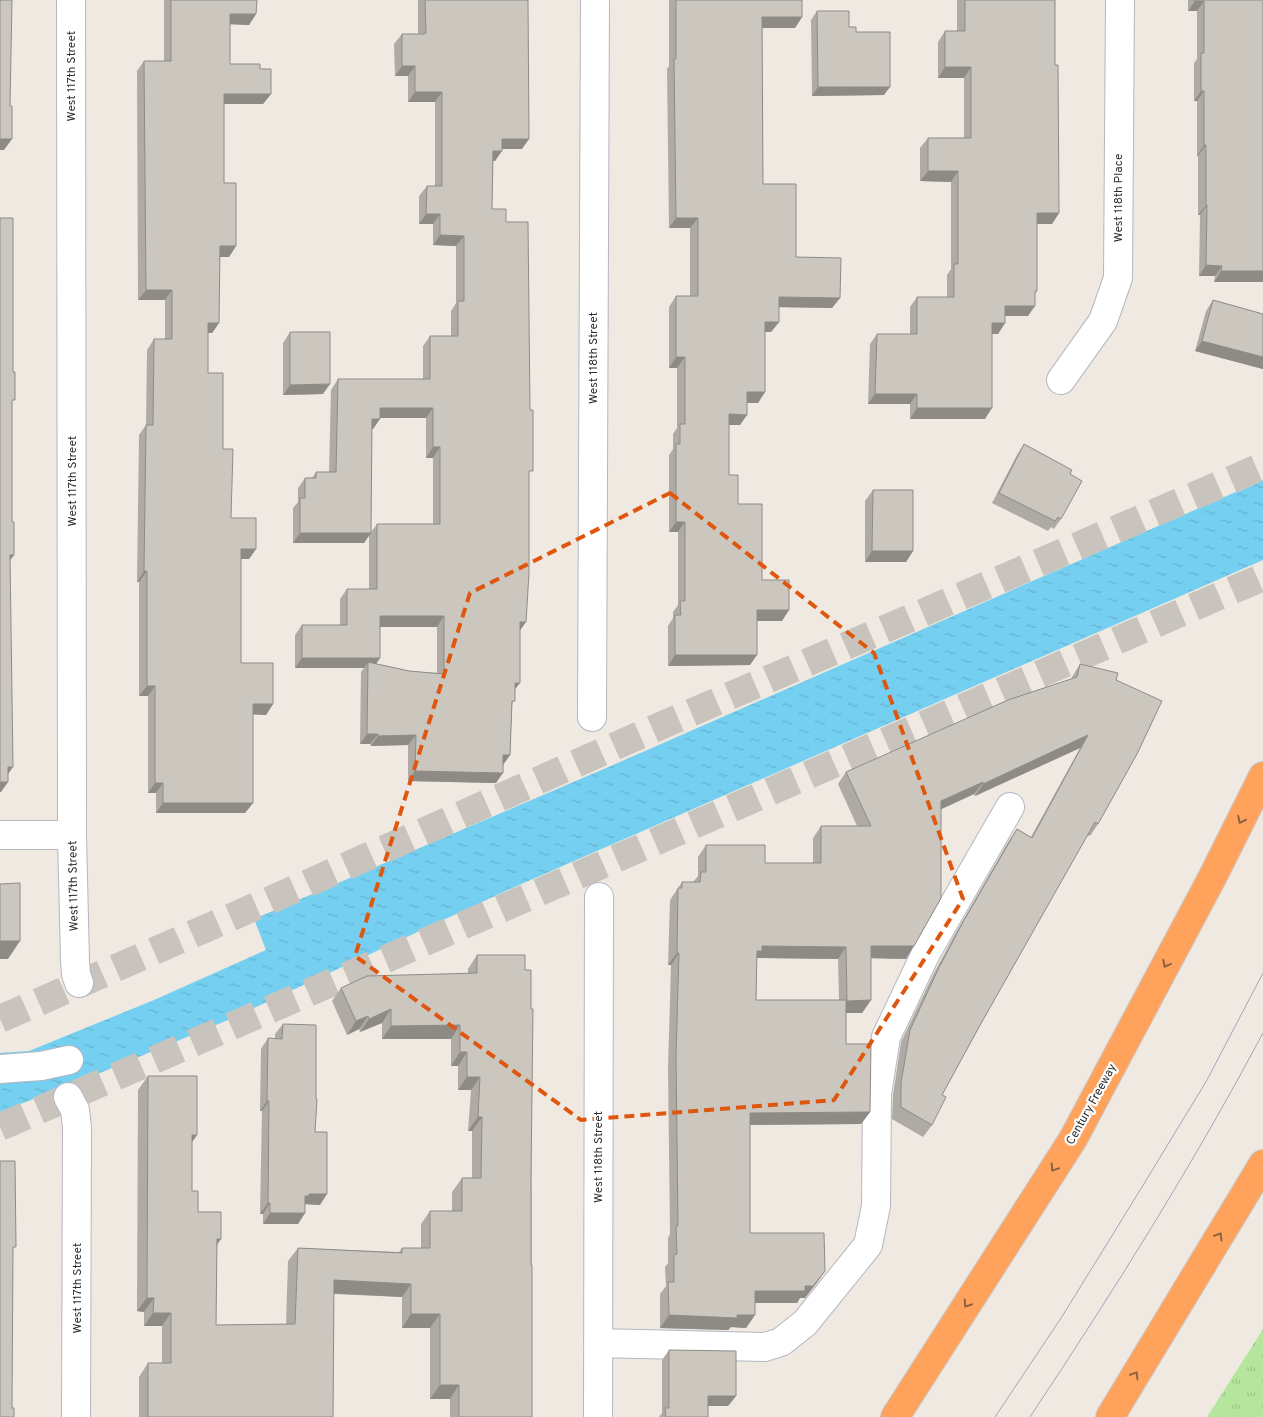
<svg xmlns="http://www.w3.org/2000/svg" width="1263" height="1417" viewBox="0 0 1263 1417" font-family="Overpass,sans-serif">
<style>
.grass{fill:url(#grass-tufts)}
.water{fill:url(#water-ripples)}
.lines{fill:none;stroke-linecap:round;stroke-linejoin:round}
.minor-tunnel{stroke:#c8c4bd;stroke-width:28;stroke-dasharray:28 14;stroke-linecap:butt}
.minor-casing{stroke:#b4b7c1;stroke-width:30}
.highway-casing{stroke:#c9c9c9;stroke-width:30}
.minor{stroke:#fff;stroke-width:28}
.highway{stroke:#ffa35c;stroke-width:28}
.tram{stroke:#a3a6b8;stroke-width:1}
.wall{fill:#afaba4;fill-rule:evenodd}
.shaded-wall{fill:#8e8b86}
.building{fill:#cbc7bf;stroke:#8e8b86}
.oneway{stroke:#8c6343}
.marked{fill:none;stroke:#df570e;stroke-width:4;stroke-dasharray:10 6;stroke-linejoin:round}
.labels{text-anchor:middle;stroke-width:4.5;stroke-linejoin:round;paint-order:stroke}
.street-label{font-size:12px;fill:#2e2e2e;stroke:#fff}
</style>
<defs>
<pattern id="grass-tufts" width="24" height="20" patternUnits="userSpaceOnUse" patternTransform="scale(1.25)"><rect width="24" height="20" fill="#b6e59e"/><path d="M3 7l-1-3M5 7V3M7 7l1-3M15 17l-1-3M17 17v-4M19 17l1-3" fill="none" stroke="#9dc588"/></pattern>
<pattern id="water-ripples" width="26" height="14" patternUnits="userSpaceOnUse" patternTransform="scale(1.25)"><rect width="26" height="14" fill="#75cff0"/><path d="M2 4q2-2 4 0t4 0M15 11q2-2 4 0t4 0" fill="none" stroke="#66b2ce"/></pattern>
</defs>
<rect width="100%" height="100%" fill="#efe9e1"/>
<path class="grass" d="M1263 1329V1417H1207Z"/>
<path class="water" d="M1263 480V560L510 889 228 1020 95 1075 0 1112V1053L29 1051 154 1000 266 950 254 919 613 765Z"/>
<g class="lines">
<path class="minor-tunnel" d="M0 1019 268 901 667 723 1263 466
M0 1127 1263 577"/>
<defs>
<path id="minor" d="M71 0 72 835 75 961 76 974 79 983
M1061 380 1103 321 1118 278 1120 0
M592 717 595 0
M0 835H72
M0 1069 41 1066 69 1060
M68 1097 75 1110 77 1128 76 1417
M598 1343 765 1347 781 1342 805 1323 868 1245 876 1206 877 1094 886 1037 926 953 1010 807
M598 1417 599 897"/>
<path id="highway" d="M895 1417 1073 1139 1212 878 1263 776
M1110 1417 1263 1164"/>
</defs>
<use href="#minor" class="minor-casing"/>
<use href="#highway" class="highway-casing"/>
<use href="#minor" class="minor"/>
<use href="#highway" class="highway"/>
<path class="tram" d="M995 1417 1063 1315 1142 1187 1207 1080 1263 973
M1030 1417C1113 1292 1193 1165 1263 1033"/>
</g>
<path class="wall" d="M164 0H257L256 14 249 25 230 24V64L260 69 271 94 263 104H224V183L236 246 229 257H220L219 323 212 333H208V373L223 449 231 518 256 549 249 559H241V663L273 704 266 715 253 714V803L245 813H156V793H148V696H139V582H137L139 435 146 425 147 350 154 339H165V300H138L137 71 144 61H164Z
M418 0H528L522 149H502L495 161H493L492 209 506 222 529 477 520 631 515 689 512 706 510 755 503 765 496 783 408 781V745L371 746 370 744H360L361 672 364 668H295V635L302 625H340V599L347 589H369V535L364 543H293V508L298 502V488L305 478H312L316 472H329L331 390 338 379H423V346L430 336H451V311L456 303V246L433 245V224H419V196L427 186H435V102H408V76H395L394 44 402 34H418ZM380 418H426V458H433V524H377L371 532 372 429H373ZM380 627H437V673L409 671 376 664 380 658Z
M669 0H802V17L795 28H762L763 184 796 257 840 298 832 308 779 307V322L771 332H765V392L758 403H747L740 425H729V475L762 580 782 621H757L750 665 668 666V626L673 618V612L678 605V532H669V455L673 449V434L677 428V368H669V307L676 296H690V228H669L667 69 669 66Z
M957 0H1055V65L1059 213 1052 224H1037V291L1035 294 1028 316H1005V323L998 334H992L985 419H910V404H868L870 344 877 334H910V307L917 297H947V275L951 269V182L920 181V148L928 138H964V78H938V42L945 31H957Z
M1188 0H1263V282H1214L1215 276H1199L1200 215H1198V156H1197V101H1194V63L1197 59V11H1188Z
M817 11 849 27 856 32 884 95 812 96 811 20Z
M1213 300 1263 314V369L1195 351 1206 311Z
M290 332 323 394 283 395V343Z
M1024 444 1070 474 1061 519 1054 529 1051 527 1048 531 992 503 1017 455Z
M873 490 913 551 906 562H865V501Z
M1080 664 1116 680 1098 824 1090 836 1087 835 979 1027 942 1095 932 1125 923 1137 892 1119 893 1095 901 1042 933 975 955 934 1008 842 1017 829 1031 837 1080 748 975 796 974 794 941 809 906 959 871 958V1000L862 1013H846V1044L870 1112 861 1124 750 1125V1233L825 1271 817 1283 805 1298H800L797 1303H755V1315L746 1328 731 1327 728 1330 660 1328V1294L666 1286 665 1267 668 1263V1238L670 1234 668 1068 671 965H668L670 900 682 882H693L698 876V857L706 845 765 863H813V838L821 826H857L838 784 846 772 1071 679 1072 677ZM757 958 838 959 839 1000H756Z
M477 955 525 970 531 1009 532 1417H450V1399H430V1328H402V1297L334 1294 333 1417H139V1377L148 1363H162V1326H144V1312L137 1311 138 1090 148 1076 197 1135 192 1142V1191L198 1212 217 1245 216 1325 286 1324 288 1261 298 1248 399 1252 402 1248H421V1224L430 1211H452V1192L462 1178H472V1131H468L471 1090H458V1066H451V1039H382V1023L360 1032 359 1029 347 1035 332 1001 341 988 468 973V969Z
M283 1024 315 1132 320 1205 305 1204V1213L298 1224H263V1214H260L262 1111H260L261 1049 268 1038 275 1039V1034Z
M669 1350 736 1396 728 1406H708V1417H659L662 1413V1360Z"/>
<path class="shaded-wall" d="M1195 1H1204L1197 11H1188Z
M230 14H256L249 25 223 24Z
M762 17H802L795 28H755Z
M402 66H415L408 76H395Z
M945 67H971L964 78H938Z
M818 87H890L884 95 812 96Z
M1201 91H1204L1197 101H1194Z
M415 92H442L435 102H408Z
M224 94H271L263 104H217Z
M0 139H12L4 150H0Z
M502 139H529L522 149H495Z
M1204 145H1206L1198 156H1197Z
M493 151H502L495 161H486Z
M928 171H958L951 182 920 181Z
M1206 205H1207L1200 215H1198Z
M1037 213H1059L1052 224H1030Z
M426 214H440L433 224H419Z
M676 218H698L690 228H669Z
M440 235 464 236 456 246 433 245Z
M220 246H236L229 257H213Z
M1206 265 1222 266 1215 276H1199Z
M1221 271H1263V282H1214Z
M146 290H172L165 300H138Z
M779 297 840 298 832 308 771 307Z
M1005 306H1035L1028 316H998Z
M765 322H779L771 332H758Z
M208 323H219L212 333H201Z
M992 323H1005L998 334H985Z
M1202 341 1263 357V369L1195 351Z
M676 357H685L677 368H669Z
M330 384 323 394 283 395 290 385Z
M747 392H765L758 403H740Z
M875 394H917L910 404H868Z
M380 408H433L426 418H373Z
M917 408H992L985 419H910Z
M729 414 747 415 740 425H721Z
M372 419H380L373 429H365Z
M433 447H440L433 458H426Z
M676 522H685L678 532H669Z
M300 533H371L364 543H293Z
M241 549H256L249 559H234Z
M872 551H913L906 562H865Z
M10 555H14L7 565Z
M144 571H147L139 582H137Z
M757 610H789L782 621H750Z
M380 616H444L437 627H373Z
M520 622H526L519 632Z
M675 655H757L750 665 668 666Z
M302 658H380L373 668 368 662 364 668H295Z
M515 683H520L512 693Z
M147 686H155L148 696H139Z
M253 704H273L266 715 245 714Z
M367 734H378L370 744H360Z
M416 735 408 745 371 746 378 736Z
M1088 735 1080 748 975 796 983 784Z
M503 755H510L503 765Z
M8 767H13L6 777Z
M415 771 503 773 496 783 408 781Z
M0 782H8L1 792H0Z
M983 782 974 794 933 813 941 801Z
M155 783H163L156 793H148Z
M163 803H253L245 813H156Z
M0 941H20L8 959H0Z
M762 946 846 947 838 959 757 958V951Z
M871 946H914L906 959 862 958Z
M677 953H679L671 965H668Z
M871 1000 862 1013H839L847 1001Z
M391 1009 382 1023 360 1032 369 1019Z
M368 1016 359 1029 347 1035 356 1021Z
M460 1025 451 1039H382L391 1026Z
M460 1052H467L458 1066H451Z
M467 1077H480L471 1090H458Z
M267 1101H269L262 1111H260Z
M870 1112 861 1124 741 1125 750 1113Z
M478 1117H482L472 1131H468Z
M192 1135H197L188 1148Z
M309 1194H327L320 1205 303 1204 305 1196Z
M268 1203H270L263 1214H260Z
M270 1213H305L298 1224H263Z
M217 1239H221L212 1252Z
M825 1271 805 1298H800L797 1303H747L755 1291 805 1286Z
M334 1280 411 1284 402 1297 325 1293Z
M147 1298H154L144 1312 137 1311Z
M153 1313H171L162 1326H144Z
M411 1314H440L430 1328H402Z
M669 1315H755L746 1328 731 1327 728 1330 660 1328Z
M440 1385H459L450 1399H430Z
M708 1396H736L728 1406H700Z"/>
<path class="building" d="M0 0H12L10 106H12V139H0Z
M171 0H257L256 14H230V64H260V69H271V94H224V183H236V246H220L219 323H208V373H223V449H233L231 518H256V549H241V663H273V704H253V803H163V783H155V686H147V571H144L146 425H153L154 339H172V290H146L144 61H171Z
M425 0H528L529 139H502V151H493L492 209H506V222H528L530 410H533V471H529V573L526 622H520V683H515V701H512L510 755H503V773L415 771 416 735 378 736V734H367L368 662 409 671 444 674V616H380V658H302V625H347V589H377V524H440V447H433V408H380V419H372L371 533H300V498H305V478H316V472H336L338 379H430V336H458V301H464V236L440 235V214H426L427 186H442V92H415V66H402V34H424L426 33Z
M676 0H802V17H762L763 184H796V257L841 258 840 298 779 297V322H765V392H747V415L729 414V475H738V504H762V580H789V610H757V655H675V615H681L680 601H685V522H676V444H680V424H685V357H676V296H698V218H676L674 59H676Z
M965 0H1055V65H1058L1059 213H1037V291H1035V306H1005V323H992V408H917V394H875L877 334H917V297H954V264H958V171H928V138H971V67H945V31H965Z
M1195 0H1263V271H1221L1222 266 1206 265 1207 205H1206V145H1204V91H1201V53H1204V1H1195Z
M817 11H849V27H856V32H890V87H818Z
M0 218H13V372H15V400H12V522H14V555H10L13 767H8V782H0Z
M1213 300 1263 314V357L1202 341Z
M290 332H330V384L290 385Z
M1024 444 1072 470 1070 474 1082 481 1061 519 1058 517 1055 521 999 493Z
M873 490H913V551H872Z
M1080 664 1118 673 1116 680 1162 701 1137 754 1098 824 1095 822 979 1027 942 1095 946 1097 932 1125 901 1107V1083L910 1030 941 963V964L963 922 1017 829 1032 838 1088 735 983 784V782L941 801V898L914 946H871V1000L847 1001 846 947 762 946V951H757L756 1000H846V1044H871L870 1112 750 1113V1233H824L825 1271 813 1286H805V1291H755V1315H737V1318L669 1315 668 1282H674V1255L677 1254 676 1226H678L676 1056 679 953H677L678 888H682V882H700L701 872H706V845H765V863H821V826H871L846 772 1008 700 1077 677Z
M20 883V941H0V884Z
M477 955H525V970H531V1009H533L531 1176V1265H532V1417H459V1385H440V1314H411V1284L334 1280 333 1417H148V1363H171V1313H153L154 1298H147L148 1076H197V1135H192V1191H198V1212H221V1239H217L216 1325 295 1324 298 1248 402 1253V1248H430V1211H462V1178H481L482 1117H478L480 1077H467V1052H460V1025L391 1026V1009L369 1019 368 1016 356 1021 341 988 367 976 477 973Z
M283 1024 316 1025V1099H317L315 1132H327V1194H309V1196H305V1213H270V1203H268L269 1101H267L268 1038 282 1039Z
M0 1161H15L16 1247H13L12 1408H14V1417H0Z
M669 1350 736 1351V1396H708V1417H666L665 1408H669Z"/>
<defs><path id="oneway-chevron" d="M-2-3.5L2.5 0L-2 3.5" fill="none" stroke-width="1.6" stroke-linecap="round" stroke-linejoin="round" transform="scale(1.25)"/></defs>
<g class="oneway">
<use href="#oneway-chevron" transform="translate(1241 820) rotate(117)"/>
<use href="#oneway-chevron" transform="translate(1166 964) rotate(118)"/>
<use href="#oneway-chevron" transform="translate(1054 1168) rotate(123)"/>
<use href="#oneway-chevron" transform="translate(1219 1236) rotate(-59)"/>
<use href="#oneway-chevron" transform="translate(967 1304) rotate(123)"/>
<use href="#oneway-chevron" transform="translate(1135 1375) rotate(-59)"/>
</g>
<path class="marked" d="M670 493 874 653 963 899 834 1100 581 1120 355 956 470 593Z"/>
<g class="labels">
<g class="street-label">
<text transform="translate(71 76) rotate(-90)" y="4">West 117th Street</text>
<text transform="translate(1118 198) rotate(-90)" y="4">West 118th Place</text>
<text transform="translate(593 358) rotate(-90)" y="4">West 118th Street</text>
<text transform="translate(72 481) rotate(-90)" y="4">West 117th Street</text>
<text transform="translate(73 886) rotate(-91)" y="4">West 117th Street</text>
<text transform="translate(1091 1104) rotate(-61)" y="4">Century Freeway</text>
<text transform="translate(598 1157) rotate(-90)" y="4">West 118th Street</text>
<text transform="translate(77 1288) rotate(-90)" y="4">West 117th Street</text>
</g>
</g>
</svg>
